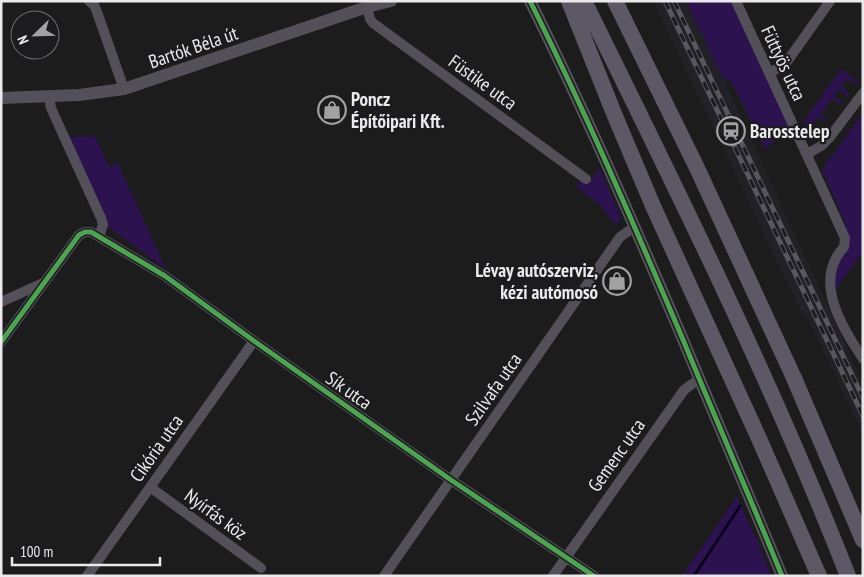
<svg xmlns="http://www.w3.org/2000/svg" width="864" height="577" viewBox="0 0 864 577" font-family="'PT Sans Narrow',sans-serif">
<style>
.built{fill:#232128}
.green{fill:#2c124e}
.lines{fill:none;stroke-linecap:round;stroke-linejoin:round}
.stream{stroke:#0b031d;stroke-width:3}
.minor{stroke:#53505a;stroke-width:10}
.tertiary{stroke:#53505a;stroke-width:12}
.trunk{stroke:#5c5866;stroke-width:16}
.rail-casing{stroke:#58575d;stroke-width:5}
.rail{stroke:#1c1b1d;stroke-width:3;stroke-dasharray:9;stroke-linecap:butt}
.cycleway-casing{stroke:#1c1b1d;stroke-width:8}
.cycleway{stroke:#4ca352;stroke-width:5}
.labels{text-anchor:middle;stroke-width:4.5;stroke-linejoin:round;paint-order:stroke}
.street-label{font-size:19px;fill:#ebeaec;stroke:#1c1b1d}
.poi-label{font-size:19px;font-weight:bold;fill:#ebeaec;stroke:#1c1b1d;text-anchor:start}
</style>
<rect width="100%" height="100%" fill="#1c1c1c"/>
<path class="built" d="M653 1H686L724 80 863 383V434L806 315 803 316Z"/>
<path class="green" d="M686 1H733L791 127 765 149 731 81 724 80Z
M841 69 861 84 854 83 847 79 841 86 848 91 849 98 838 90 834 96 845 104H839L832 99 821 114 828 119 826 121 819 117 808 132 815 137 810 138 803 122Z
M863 112V252L836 289 834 277 846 224 822 170Z
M95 136 109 167 118 163 166 269 107 226 106 218 69 137Z
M600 168 621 218 616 225 599 204 576 187 581 180 588 185Z
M737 496 762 552 771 576H682Z"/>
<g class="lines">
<path class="stream" d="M694 576 740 506"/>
<path class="minor" d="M89 1 94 5 97 12 124 89
M736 1 845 238 844 247C812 281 843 328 863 359
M367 7 370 19 373 23 586 179
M770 73 786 63 830 1
M49 96 51 108 101 218 103 225 99 236
M807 154 821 146 830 137 863 93
M1 302 43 283
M1 342 79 235 85 232H91L165 276 254 341 451 480 594 576
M150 487 261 568
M87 576 254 341
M384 576 620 237 627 232 635 227
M553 576 684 390 692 384 699 380"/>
<path class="tertiary" d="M530 1C586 113 635 227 684 342 716 420 750 497 782 576
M1 98 79 95 124 89 367 7 391 1"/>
<path class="trunk" d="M569 1 615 116 653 206 761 443 819 576
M584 1C677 190 771 379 848 576
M615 1 697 168 794 378 863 540"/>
<defs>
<path id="rail" d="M665 1 863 416
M674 1 863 398"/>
</defs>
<use href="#rail" class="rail-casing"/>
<use href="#rail" class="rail"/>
<defs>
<path id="cycleway" d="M530 1C586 113 635 227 684 342 716 420 750 497 782 576
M1 342 79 235 85 232H91L165 276 254 341 451 480 594 576"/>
</defs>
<use href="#cycleway" class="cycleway-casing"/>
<use href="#cycleway" class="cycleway"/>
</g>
<defs>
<symbol id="shop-ring" viewBox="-11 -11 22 22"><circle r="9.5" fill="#1c1b1d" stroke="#a3a2a3" stroke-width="1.5"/><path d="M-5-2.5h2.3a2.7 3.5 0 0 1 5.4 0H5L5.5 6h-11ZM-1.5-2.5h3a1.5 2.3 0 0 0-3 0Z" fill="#a3a2a3"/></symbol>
<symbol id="station-ring" viewBox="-11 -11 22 22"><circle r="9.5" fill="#1c1b1d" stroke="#a3a2a3" stroke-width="1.5"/><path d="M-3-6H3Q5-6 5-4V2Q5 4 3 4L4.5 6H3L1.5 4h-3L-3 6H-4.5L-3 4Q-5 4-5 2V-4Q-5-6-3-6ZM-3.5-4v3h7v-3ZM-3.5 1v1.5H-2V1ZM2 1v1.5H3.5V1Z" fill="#a3a2a3"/></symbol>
</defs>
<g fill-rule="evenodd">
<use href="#shop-ring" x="316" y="94" width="32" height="32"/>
<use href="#station-ring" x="715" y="115" width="32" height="32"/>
<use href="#shop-ring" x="601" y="265" width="32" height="32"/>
</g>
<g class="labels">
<g class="street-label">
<text transform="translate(193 47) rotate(-19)" y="7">Bartók Béla út</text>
<text transform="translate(784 63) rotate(65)" y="7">Füttyös utca</text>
<text transform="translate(483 82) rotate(36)" y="7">Füstike utca</text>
<text transform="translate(493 389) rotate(-55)" y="7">Szilvafa utca</text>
<text transform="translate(349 390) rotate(35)" y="7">Sík utca</text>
<text transform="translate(156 448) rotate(-55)" y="7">Cikória utca</text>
<text transform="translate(616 455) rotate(-55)" y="7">Gemenc utca</text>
<text transform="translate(216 514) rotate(36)" y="7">Nyírfás köz</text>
</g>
<g class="poi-label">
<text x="351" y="106">Poncz<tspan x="351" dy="22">Építőipari Kft.</tspan></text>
<text x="750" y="138">Barosstelep</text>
<text x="598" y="277" text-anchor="end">Lévay autószerviz,<tspan x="598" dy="22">kézi autómosó</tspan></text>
</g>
</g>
<rect width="864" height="577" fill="none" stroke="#ebeaec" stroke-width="5"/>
<g transform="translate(35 35) rotate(247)"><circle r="24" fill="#1c1b1d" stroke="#6f6e70"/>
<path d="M0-4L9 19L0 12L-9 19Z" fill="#a3a2a3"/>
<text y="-8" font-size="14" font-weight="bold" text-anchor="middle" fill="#ebeaec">N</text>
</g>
<path d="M12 557v8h148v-8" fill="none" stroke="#ebeaec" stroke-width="2.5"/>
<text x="20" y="557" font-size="15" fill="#ebeaec" stroke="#1c1b1d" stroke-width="4" paint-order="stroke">100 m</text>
</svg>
